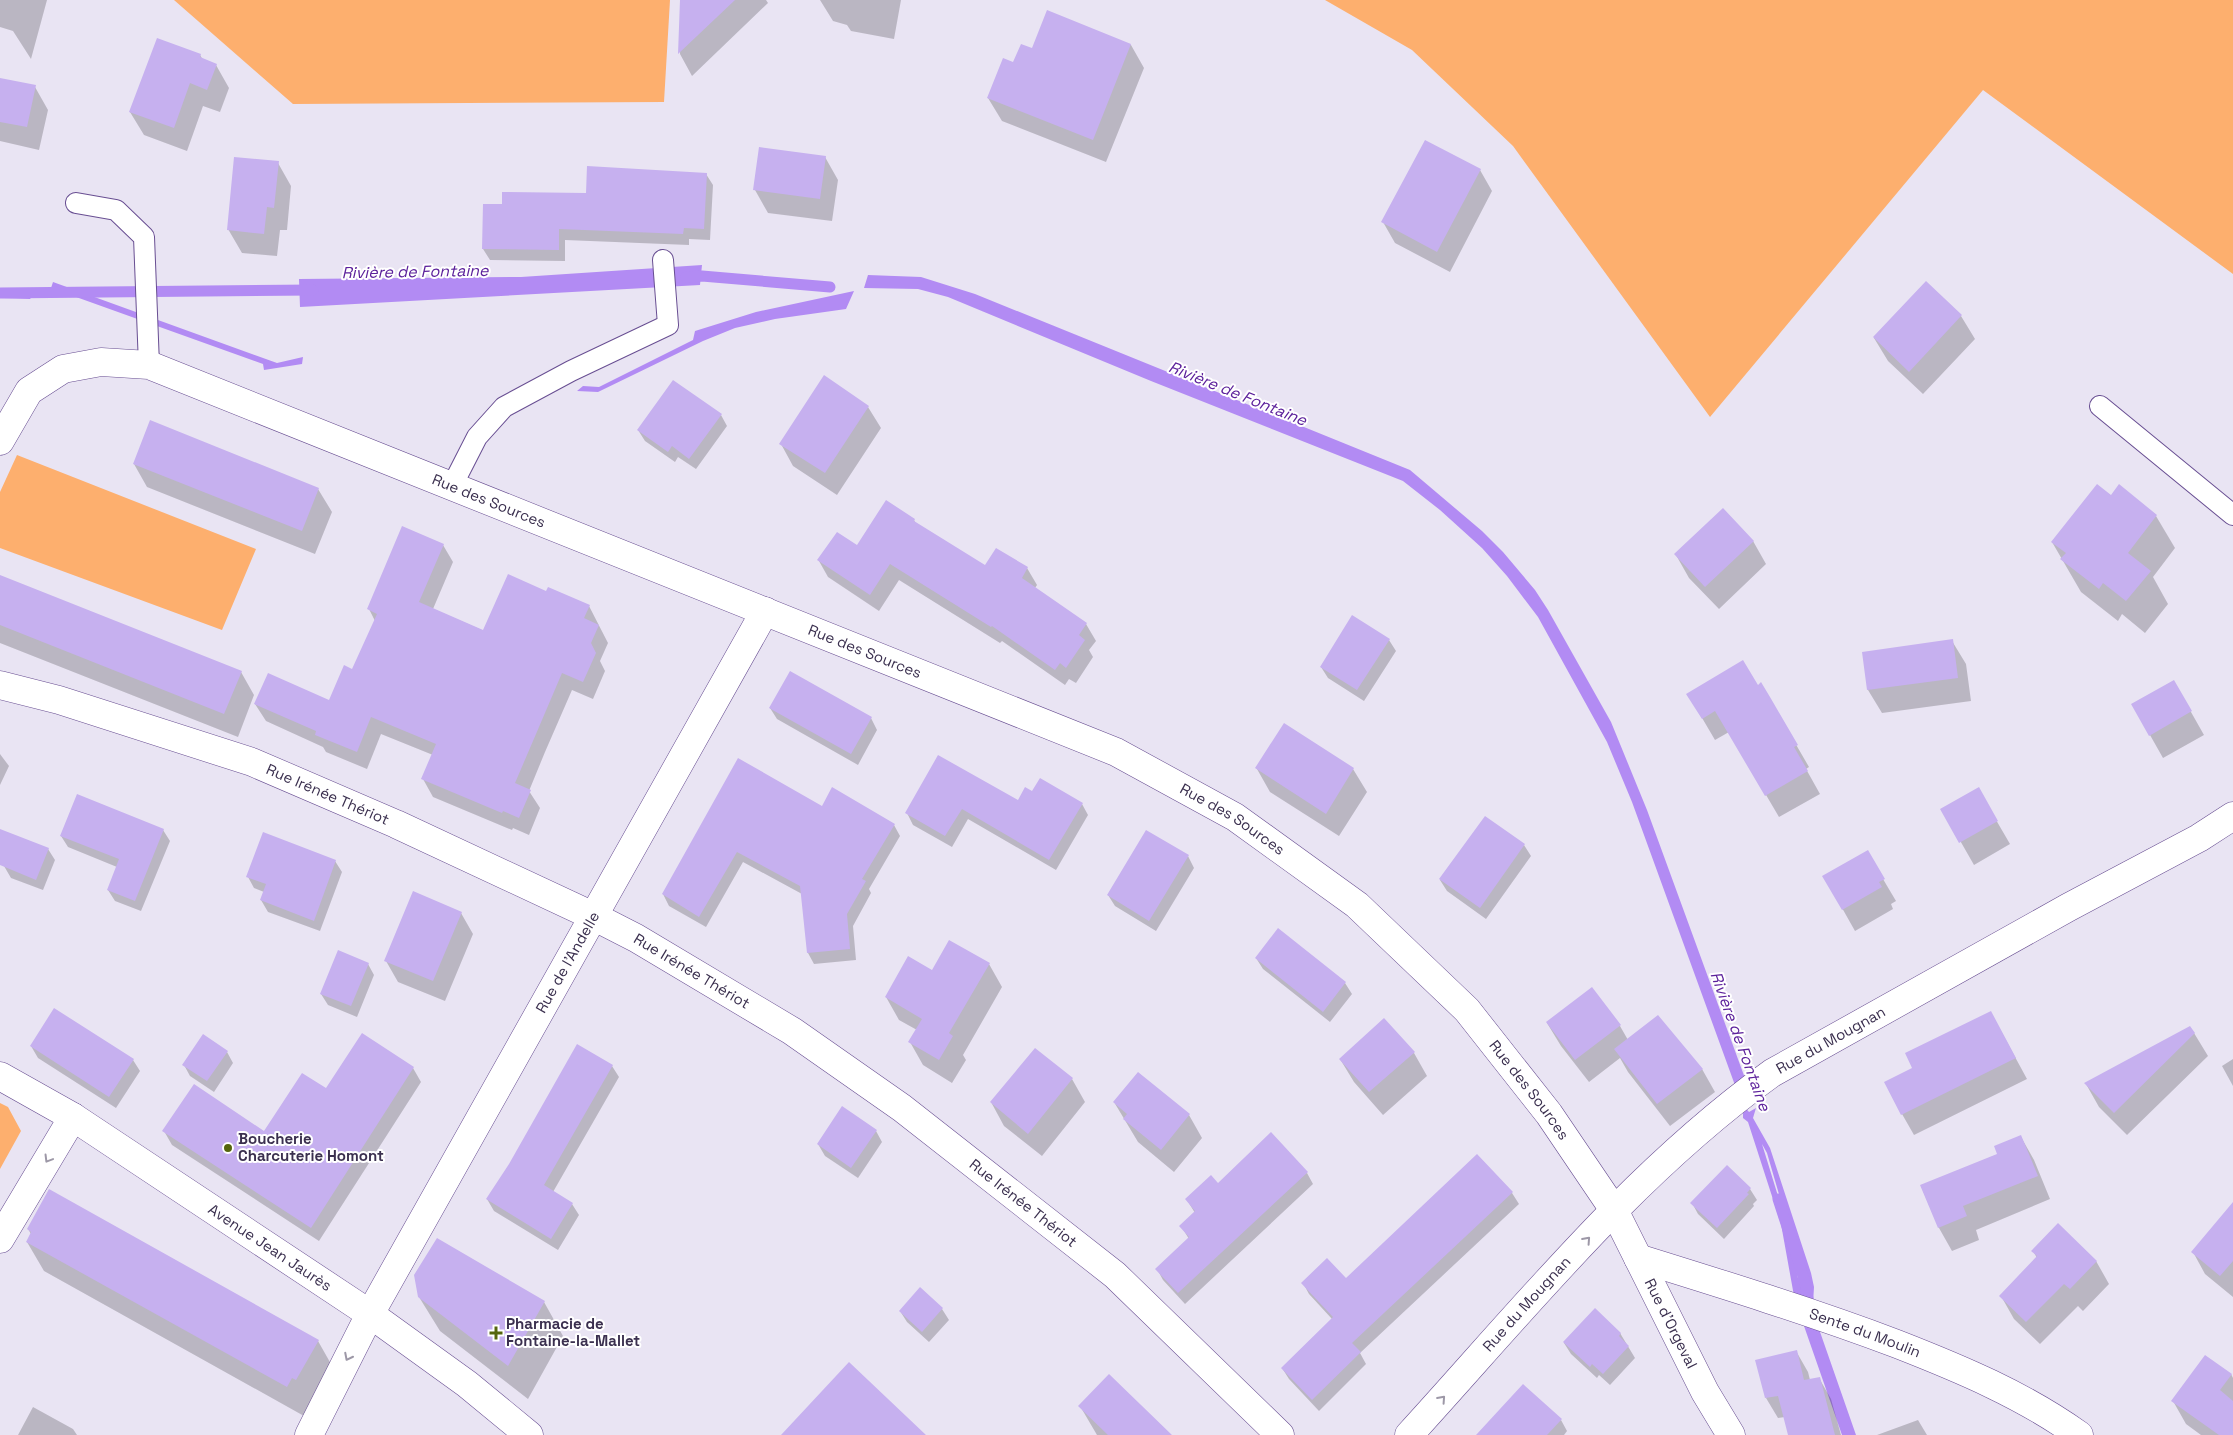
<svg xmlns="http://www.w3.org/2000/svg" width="2233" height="1435" viewBox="0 0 2233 1435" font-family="'Space Grotesk',sans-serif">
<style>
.green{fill:#fdaf6e}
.water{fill:#b28bf3;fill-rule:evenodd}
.shadow{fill:#0003}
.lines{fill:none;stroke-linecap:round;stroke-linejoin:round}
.stream{stroke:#b28bf3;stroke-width:11}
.building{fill:#c6b0ef}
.service-casing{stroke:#684e92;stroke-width:22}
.minor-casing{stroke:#684e92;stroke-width:29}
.tertiary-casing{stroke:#684e92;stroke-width:29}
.service{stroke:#fff;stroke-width:20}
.minor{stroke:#fff;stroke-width:28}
.tertiary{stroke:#fff;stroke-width:28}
.oneway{stroke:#9d98a7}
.poi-dot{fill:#55650d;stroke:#fff;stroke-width:2}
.labels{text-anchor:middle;stroke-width:4;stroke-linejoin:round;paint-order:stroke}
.street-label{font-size:15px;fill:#3b304f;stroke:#fff}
.poi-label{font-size:15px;font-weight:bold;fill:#3b304f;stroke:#fff;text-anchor:start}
.water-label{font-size:16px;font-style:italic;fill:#5c219b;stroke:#fff}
</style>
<rect width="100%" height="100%" fill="#e9e4f3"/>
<path class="green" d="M174 0H670L664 102 293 104Z
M1325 0H2233V274L1983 90 1710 417 1513 146 1412 50Z
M17 455 256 549 222 630 0 548V492Z
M0 1103 8 1107 21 1131 0 1169Z"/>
<path class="water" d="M702 265 700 285 300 307 299 279 521 277Z
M868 275 921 277 975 294 1410 470 1482 531 1503 552 1535 590 1548 610 1611 722 1647 810 1746 1081 1736 1088 1632 802 1607 742 1538 617 1507 576 1482 548 1440 510 1403 481 1151 381 948 297 918 289 864 288Z
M53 282 277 363 303 357 302 364 264 370 263 364 51 288Z
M0 289 37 290 30 299 0 298Z
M854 291 846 309 775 319 735 328 703 341 598 392 577 391 583 386 599 387 693 340 695 331 756 312Z
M1743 1105 1749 1112 1756 1108 1753 1118 1770 1148 1811 1273 1814 1287 1813 1304 1808 1297V1299L1794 1296 1781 1224 1748 1122 1743 1118ZM1762 1144 1767 1153 1805 1284 1798 1278 1786 1222Z
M1804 1326 1819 1329 1856 1435H1842Z"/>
<path class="shadow" d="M0 0H47L31 59 13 31 0 27Z
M681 0H766L768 3 692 76 680 54Z
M820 0H901L894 39 851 31 847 25 833 21Z
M1048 12 1131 45 1144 68 1106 162 1002 121 988 98 1014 64 1033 50Z
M200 55 203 60 216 65 229 88 220 112 203 106 187 151 144 135 130 112Z
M0 79 35 87 48 110 39 150 0 141Z
M825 157 838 180 832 221 768 213 755 190Z
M278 163 291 186 287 230H280L277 256 242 253 228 229Z
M1480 170 1492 191 1450 272 1395 243 1383 222Z
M706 174 713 185 710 240 689 239V245L565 240V261L490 260 483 249 503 205 587 194Z
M1926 283 1961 316 1975 339 1923 394 1888 361 1874 338Z
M868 407 881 428 837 495 793 466 781 444Z
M721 415 727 426 696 469 678 457 675 462 645 441 638 430Z
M134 464 318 489 332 512 315 554 147 487Z
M2111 496 2156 516 2175 548 2153 577 2168 604 2145 633 2122 614 2118 621 2081 592 2052 542Z
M914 520 916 524 985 567 996 550 1027 568 1037 585 1035 588 1086 624 1096 641 1089 650 1093 657 1076 683 1069 679 1065 685 1002 641 1000 643 899 580 879 611 828 577 819 561 857 547Z
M1753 541 1766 564 1719 609 1689 578 1676 555Z
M443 545 453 562 433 609 484 631 547 593 589 606 608 643 600 661 605 671 593 699 572 690 545 752 529 791 540 808 529 835 513 828 512 830 433 797 423 779 433 755 381 734 367 769 326 752 323 747 266 721 255 704 330 702 353 670 375 621 369 609Z
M0 576 241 672 254 695 238 737 0 643Z
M1389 640 1396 651 1364 701 1328 678 1321 667Z
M1952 641 1966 664 1971 701 1882 713 1868 690 1864 653Z
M2174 682 2204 735 2163 758 2133 705Z
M1761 684 1809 767 1806 769 1820 794 1779 817 1729 732 1715 740 1688 694 1757 686Z
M770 708 871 718 877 730 858 765 777 719Z
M1285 725 1353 769 1367 792 1339 836 1270 792 1257 769Z
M0 754 9 766 0 785Z
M739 760 822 807 894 825 900 836 869 889 871 893 853 926 856 960 814 964 808 953 802 894 743 862 706 927 669 906 663 894Z
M1978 789 2010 844 1974 865 1942 809Z
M1033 793 1082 804 1088 815 1056 870 968 819 952 847 913 825 907 813 1019 802Z
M163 830 170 841 141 911 115 901 108 890 117 867 68 847 61 836Z
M1524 845 1531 856 1486 919 1447 891 1440 880Z
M48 849 55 860 43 890 11 878 4 866Z
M1867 852 1896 901 1891 904 1893 909 1855 931 1824 876Z
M1188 856 1194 868 1156 931 1115 906 1108 895Z
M335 861 342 872 320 931 268 912 261 900 264 892 254 888 248 877Z
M461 913 473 934 445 1001 398 982 386 961Z
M1278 930 1345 983 1352 994 1330 1022 1263 969 1256 958Z
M368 964 374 975 357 1017 328 1005 321 994Z
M989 964 1002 987 963 1055 966 1060 952 1083 923 1065 910 1042 917 1030 899 1020 886 997 932 972Z
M1547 1023 1620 1026 1628 1040 1702 1069 1715 1092 1670 1126 1628 1072 1620 1058 1589 1082 1561 1046Z
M2002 1033 2027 1079 1914 1135 1902 1114Z
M2194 1033 2208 1056 2127 1135 2099 1107 2086 1084Z
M362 1035 413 1068 421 1082 319 1241 172 1145 164 1131 264 1133 326 1090Z
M31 1046 133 1060 140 1071 116 1108 38 1058Z
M227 1052 233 1063 214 1092 190 1076 184 1065Z
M1414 1053 1427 1076 1383 1115 1354 1082 1340 1059Z
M2233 1059V1086L2222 1066Z
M612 1066 619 1077 553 1192 572 1204 579 1215 558 1250 494 1211 487 1199Z
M1138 1073 1189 1115 1202 1138 1174 1172 1138 1142 1114 1102Z
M1072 1079 1085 1102 1042 1156 1004 1126 991 1102Z
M876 1131 882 1142 858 1178 825 1156 818 1144Z
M2021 1137 2034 1160 2050 1199 1976 1230 1979 1240 1952 1251 1939 1228 1921 1186 1999 1154Z
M1477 1155 1512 1193 1519 1204 1360 1353 1366 1364 1319 1411 1289 1379 1282 1368 1332 1319 1309 1294 1303 1283 1346 1280Z
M1727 1167 1750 1189 1757 1200 1753 1204 1754 1206 1724 1239 1698 1214 1692 1203Z
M1307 1173 1313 1184 1185 1304 1163 1280 1157 1269 1189 1239 1181 1226 1195 1213 1187 1200 1218 1185Z
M2233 1204V1297L2205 1274 2193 1252Z
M28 1229 318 1341 335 1371 304 1416 44 1271 27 1242 31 1234Z
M2033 1251 2096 1261 2109 1284 2083 1311 2078 1306 2040 1344 2014 1319 2001 1296 2037 1258Z
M920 1289 942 1309 949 1320 929 1342 907 1322 900 1311Z
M419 1297 544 1302 563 1336 528 1399 440 1331Z
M1620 1333 1635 1358 1610 1385 1599 1375 1597 1378 1571 1354 1564 1343Z
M1796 1351 1808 1372 1810 1380 1819 1378 1831 1399 1841 1435H1789L1785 1417 1778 1418 1766 1398Z
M2231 1374 2233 1378V1435H2201L2186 1424 2173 1401Z
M1080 1406 1170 1435H1097Z
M33 1407 73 1429 77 1435H18Z
M1561 1420 1567 1431 1564 1435H1478Z
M1918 1420 1927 1435H1877Z"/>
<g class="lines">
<path class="stream" d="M686 277 702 276 830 287
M0 293 313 290
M1778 1199 1804 1279 1811 1313"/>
</g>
<path class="building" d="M680 0H735L678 54Z
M1047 10 1131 44 1093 140 987 98 1003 58 1013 62 1021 44 1032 48Z
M157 38 201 54 200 57 217 64 207 90 190 83 174 128 129 112Z
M0 78 36 85 27 127 0 122Z
M1425 140 1481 169 1437 252 1381 222Z
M759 147 826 156 820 199 753 190Z
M234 157 279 161 274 208 267 207 264 234 227 230Z
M587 166 707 173 704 229 684 228 683 234 559 229V250L482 249 483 204H502V192L586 193Z
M1926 281 1962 315 1909 372 1873 337Z
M824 375 869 406 825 473 779 444Z
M673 380 722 414 689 459 672 446 668 452 637 430Z
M150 420 319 488 302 531 133 464Z
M2097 484 2111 495 2119 484 2157 515 2128 553 2151 571 2126 601 2103 583 2099 589 2060 559 2066 553 2051 542Z
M886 500 915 519 914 521 985 565 996 548 1028 567 1022 578 1087 623 1079 635 1085 640 1066 668 1060 663 1055 670 992 626 991 627 890 564 870 595 817 560 837 532 857 545Z
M1723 508 1754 541 1705 587 1674 554Z
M402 526 444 544 419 602 483 630 508 574 546 591 548 587 590 605 584 618 599 625 591 643 596 653 583 682 562 673 536 734 515 783 531 790 519 818 503 811 502 813 421 779 436 744 371 717 357 752 315 735 316 731 254 704 268 673 329 700 344 665 352 669 377 614 367 609Z
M0 575 242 671 224 714 0 625Z
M1352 615 1390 639 1357 690 1320 667Z
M1953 639 1958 678 1867 690 1862 652Z
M1743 660 1758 685 1761 682 1770 697 1798 745 1794 747 1808 771 1765 796 1715 711 1702 719 1686 694Z
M790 671 872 717 851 754 769 708Z
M2174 680 2192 711 2149 736 2131 704Z
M1284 723 1354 768 1326 814 1255 768Z
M938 755 1018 800 1025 787 1032 791 1040 778 1083 803 1049 860 962 809 945 836 905 813Z
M738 758 822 806 832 787 895 824 862 879 866 881 847 914 850 949 807 953 800 886 737 852 699 917 662 894Z
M1979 787 1998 821 1959 843 1940 809Z
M77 794 164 829 135 901 107 890 119 859 60 836Z
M1485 816 1525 844 1480 908 1439 879Z
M0 829 49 848 36 880 0 865Z
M1146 830 1189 855 1149 921 1107 895Z
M263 832 336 860 314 921 260 900 266 884 246 877Z
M1868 850 1885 879 1879 882 1882 887 1842 910 1822 876Z
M413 891 462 912 433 981 384 961Z
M1278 928 1346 982 1323 1012 1255 958Z
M949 940 990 963 949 1033 953 1036 939 1060 908 1042 922 1019 885 997 908 956 932 970Z
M338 950 369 963 351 1006 320 994Z
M1592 987 1621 1025 1575 1060 1546 1022Z
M54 1008 134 1059 109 1097 30 1046Z
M1991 1011 2016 1058 1901 1115 1884 1082 1912 1068 1905 1053Z
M1658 1015 1703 1069 1657 1104 1614 1049Z
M1384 1018 1415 1052 1369 1092 1339 1059Z
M2190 1026 2195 1033 2114 1113 2084 1083Z
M362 1033 414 1067 311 1228 162 1131 194 1084 264 1131 302 1073 326 1088Z
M203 1034 228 1051 207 1081 182 1065Z
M577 1044 613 1065 544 1185 573 1203 551 1239 486 1199 509 1164Z
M1035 1048 1073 1078 1028 1134 990 1102Z
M1138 1072 1190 1114 1161 1150 1123 1119 1127 1114 1113 1102Z
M842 1106 877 1130 851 1168 817 1144Z
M1271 1132 1308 1172 1178 1293 1155 1269 1189 1237 1179 1226 1195 1211 1185 1199 1211 1175 1218 1183Z
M2021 1135 2038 1176 1963 1206 1967 1216 1938 1228 1920 1185 1997 1154 1994 1146Z
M1477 1154 1513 1192 1352 1343 1361 1352 1312 1400 1281 1368 1333 1317 1301 1283 1327 1258 1346 1278Z
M1727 1165 1751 1188 1747 1193 1749 1194 1717 1228 1690 1203Z
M49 1189 319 1340 296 1380 292 1378 287 1387 26 1242 31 1232 27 1229Z
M2233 1202V1261L2220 1276 2191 1252Z
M2058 1223 2097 1261 2070 1289 2064 1284 2026 1322 1999 1296 2037 1256 2031 1251Z
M437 1238 545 1301 508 1366 418 1297 414 1275Z
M920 1287 943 1308 922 1332 899 1311Z
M1595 1308 1621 1333 1619 1336 1629 1346 1603 1374 1592 1364 1590 1367 1563 1342Z
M1797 1350 1804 1380 1820 1377 1835 1435H1788L1778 1396 1765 1398 1755 1360Z
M2205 1355 2232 1374 2220 1390 2233 1401V1435H2219L2171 1401Z
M849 1362 926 1435H781Z
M1109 1374 1172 1435H1108L1078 1406Z
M1523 1384 1562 1419 1547 1435H1476Z"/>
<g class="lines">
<defs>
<path id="service" d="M76 203 116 210 144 237 149 365
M2100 406 2233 515
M452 486 477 437 504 407 571 371 668 325 663 260"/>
<g id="minor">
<path id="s1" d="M0 441 29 391 63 369 101 362 149 365 1116 752 1235 817 1357 905 1467 1010 1549 1114 1614 1210 1705 1392 1731 1435"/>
<path id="s2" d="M0 685 59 700 252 762 396 824 593 916 636 938 792 1031 902 1108 1115 1275 1280 1435"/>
<path d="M0 1239 73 1117"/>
<path id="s3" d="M1638 1258C1725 1285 1812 1312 1897 1344 1961 1369 2023 1395 2079 1435"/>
<path id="s4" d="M309 1435 370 1314 765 611"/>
<path id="s5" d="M1409 1435C1524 1309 1633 1173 1772 1073L2069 907 2199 838 2233 816"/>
</g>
<g id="tertiary">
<path id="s6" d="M0 1076 73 1117 370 1314 467 1384 529 1435"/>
</g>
</defs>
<use href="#service" class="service-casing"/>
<use href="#minor" class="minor-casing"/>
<use href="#tertiary" class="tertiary-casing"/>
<use href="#service" class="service"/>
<use href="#minor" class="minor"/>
<use href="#tertiary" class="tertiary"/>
</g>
<defs><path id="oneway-chevron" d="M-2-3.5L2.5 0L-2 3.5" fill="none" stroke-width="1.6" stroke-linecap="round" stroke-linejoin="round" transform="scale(1.25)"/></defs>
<g class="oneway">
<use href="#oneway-chevron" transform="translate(48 1159) rotate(121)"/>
<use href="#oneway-chevron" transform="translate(1587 1240) rotate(-48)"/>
<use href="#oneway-chevron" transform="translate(348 1357) rotate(117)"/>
<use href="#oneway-chevron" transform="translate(1442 1399) rotate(-48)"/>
</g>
<g class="poi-dot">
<circle cx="228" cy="1148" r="5"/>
<path d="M493.5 1325.5h5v5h5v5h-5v5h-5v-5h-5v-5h5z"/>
</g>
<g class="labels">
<g class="street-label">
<text dy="5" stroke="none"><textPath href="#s1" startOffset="551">Rue des Sources</textPath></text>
<text dy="5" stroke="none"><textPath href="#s1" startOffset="956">Rue des Sources</textPath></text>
<text dy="5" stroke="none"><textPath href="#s2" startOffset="346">Rue Irénée Thériot</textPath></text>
<text dy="5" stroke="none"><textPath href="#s1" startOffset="1361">Rue des Sources</textPath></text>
<text dy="5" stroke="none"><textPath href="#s4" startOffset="539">Rue de l'Andelle</textPath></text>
<text dy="5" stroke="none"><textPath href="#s2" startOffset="751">Rue Irénée Thériot</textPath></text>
<text dy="5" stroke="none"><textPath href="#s5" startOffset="581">Rue du Mougnan</textPath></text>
<text dy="5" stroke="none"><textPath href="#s1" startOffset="1766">Rue des Sources</textPath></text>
<text dy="5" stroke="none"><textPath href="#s2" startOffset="1156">Rue Irénée Thériot</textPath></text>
<text dy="5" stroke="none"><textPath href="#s6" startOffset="320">Avenue Jean Jaurès</textPath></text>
<text dy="5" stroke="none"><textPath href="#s5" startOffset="176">Rue du Mougnan</textPath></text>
<text dy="5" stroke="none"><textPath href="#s1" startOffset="2040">Rue d'Orgeval</textPath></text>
<text dy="5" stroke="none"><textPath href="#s3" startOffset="239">Sente du Moulin</textPath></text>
</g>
<g class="poi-label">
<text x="238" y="1144">Boucherie<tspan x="238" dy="17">Charcuterie Homont</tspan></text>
<text x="506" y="1329">Pharmacie de<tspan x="506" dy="17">Fontaine-la-Mallet</tspan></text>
</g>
<g class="water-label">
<text transform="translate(415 271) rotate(-1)" y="6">Rivière de Fontaine</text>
<text transform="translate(1238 393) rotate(22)" y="6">Rivière de Fontaine</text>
<text transform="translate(1741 1041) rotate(70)" y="6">Rivière de Fontaine</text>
</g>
</g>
</svg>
